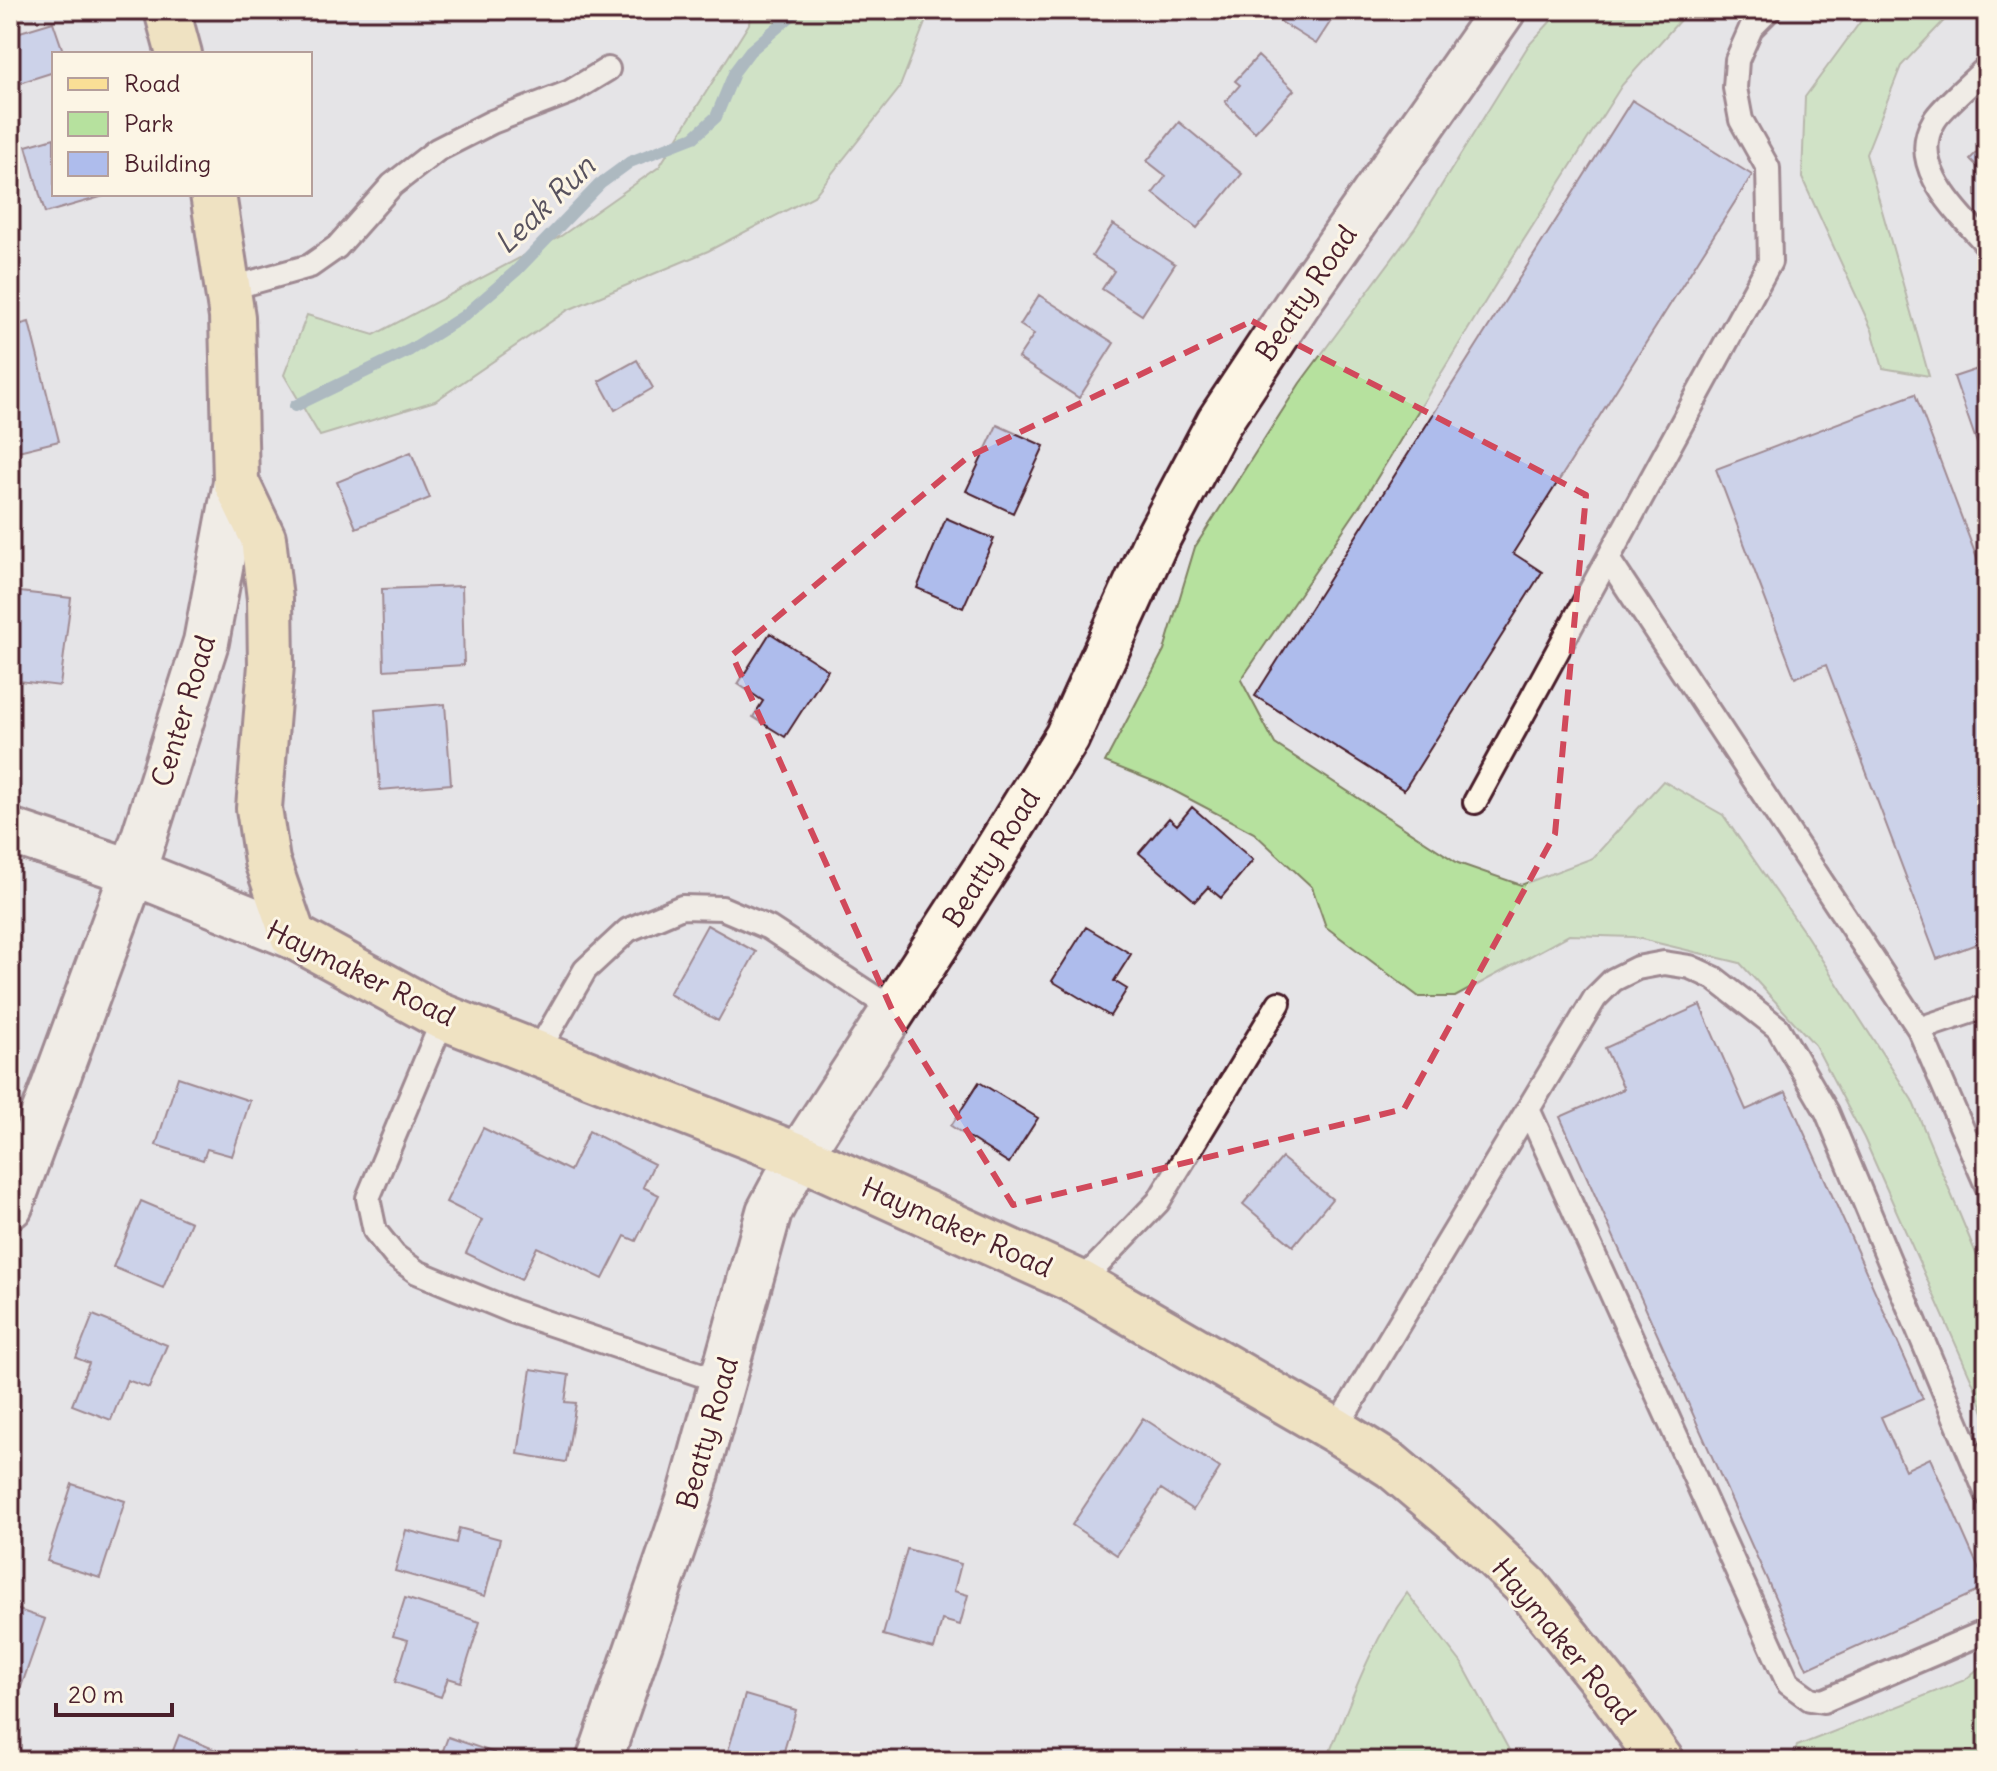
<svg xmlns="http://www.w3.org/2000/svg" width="1997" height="1771" viewBox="0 0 1997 1771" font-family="Delius,sans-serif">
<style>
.green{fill:#b6e19e;stroke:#808064;stroke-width:2}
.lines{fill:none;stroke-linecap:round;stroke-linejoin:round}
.stream{stroke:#678591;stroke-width:12}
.building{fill:#aebcec;stroke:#4a1f2b;stroke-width:2}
.service-casing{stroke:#4a1f2b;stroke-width:28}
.tertiary-casing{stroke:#4a1f2b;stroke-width:50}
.primary-casing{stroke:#4a1f2b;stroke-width:50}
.service{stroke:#fcf5e5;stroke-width:22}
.tertiary{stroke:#fcf5e5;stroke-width:44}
.primary{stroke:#fadf96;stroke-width:44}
.marked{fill:none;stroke:#d1495b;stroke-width:6;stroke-dasharray:16 10;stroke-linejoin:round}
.labels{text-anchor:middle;stroke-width:6;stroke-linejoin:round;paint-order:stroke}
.street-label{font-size:28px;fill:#4a1f2b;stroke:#fcf5e5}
.water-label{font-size:30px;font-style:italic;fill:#58525e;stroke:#fcf5e5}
</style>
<rect width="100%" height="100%" fill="#e5e4e7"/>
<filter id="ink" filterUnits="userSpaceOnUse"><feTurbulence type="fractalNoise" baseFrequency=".0125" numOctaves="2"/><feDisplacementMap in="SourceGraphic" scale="16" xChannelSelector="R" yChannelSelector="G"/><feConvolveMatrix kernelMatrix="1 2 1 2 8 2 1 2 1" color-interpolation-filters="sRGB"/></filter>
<g filter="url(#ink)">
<path class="green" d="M751 10H930L899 89 814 196 708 251 568 310 435 401 320 436 284 375 307 315 374 335 561 236 659 167 749 24Z
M1561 10H1689L1622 85 1502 274 1363 501 1241 680 1275 744 1458 863 1521 885 1593 858 1663 781 1723 815 1806 935 1912 1100 1987 1280V1421L1977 1392 1864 1138 1815 1045 1740 963 1633 937 1569 935 1455 997H1419L1326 927 1312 887 1254 833 1163 785 1105 762 1164 650 1195 547 1300 383 1415 228 1528 46Z
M1869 10H1954L1901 66 1866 154 1929 376 1883 368 1872 330 1802 178 1805 97Z
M1407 1593 1463 1665 1515 1761H1326C1350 1704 1370 1643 1407 1593Z
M1987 1661V1761H1791L1797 1746 1965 1680Z"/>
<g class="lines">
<path class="stream" d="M295 406 410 350 464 316 516 271 600 184 630 162 694 137 716 117 735 71 750 51 798 10"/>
</g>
<path class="building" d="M1285 10H1338L1316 44 1278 20Z
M53 22 64 54H54V72L10 86V35Z
M1258 56 1294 90 1255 132 1225 102 1240 85 1235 81Z
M1632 100 1752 175 1513 553 1542 572 1404 790 1255 696Z
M1179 122 1242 174 1197 228 1153 193 1166 176 1147 161Z
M54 138V194H111L45 213 26 146Z
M1987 142V176L1970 159Z
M1113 224 1175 264 1142 315 1102 289 1114 271 1092 256Z
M1039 295 1114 343 1079 398 1018 358 1034 334 1020 325Z
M29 322 59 441 10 453V327Z
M637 360 653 388 615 410 599 381Z
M1987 366V472L1954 377Z
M1915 394 1987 585V940L1937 959 1826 665 1795 678 1716 469Z
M997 425 1044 446 1013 513 966 491Z
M411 452 430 498 356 528 337 482Z
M946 518 994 539 963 608 917 588Z
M462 586 464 665 384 670 382 589Z
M20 592 71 598 60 686 10 680Z
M770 633 828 670 785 737 753 717 763 701 738 684Z
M445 704 451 784 380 790 375 710Z
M1192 807 1253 860 1221 898 1208 887 1195 901 1139 853 1169 818 1177 825Z
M707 925 756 952 718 1021 669 994Z
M1086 927 1131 954 1114 981 1127 989 1110 1016 1052 981Z
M1700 1005 1746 1110 1786 1092 1923 1399 1881 1417 1905 1470 1930 1458 1987 1587 1807 1669 1560 1117 1624 1089 1605 1048Z
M178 1077 250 1101 232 1156 207 1149 203 1160 156 1145Z
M979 1082 1038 1118 1009 1163 951 1126Z
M483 1128 570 1171 589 1131 654 1164 643 1187 659 1195 636 1241 625 1236 603 1279 537 1247 521 1280 466 1253 482 1220 446 1202Z
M1282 1158 1332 1199 1293 1246 1243 1204Z
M141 1201 191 1222 163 1288 113 1267Z
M93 1315 167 1345 149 1388 127 1380 111 1420 72 1405 89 1363 76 1358Z
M531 1369 569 1375 565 1402 576 1403 566 1462 518 1454Z
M1143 1418 1220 1468 1193 1510 1161 1489 1117 1555 1072 1525Z
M72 1484 125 1501 100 1578 47 1561Z
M459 1528 500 1539 485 1596 395 1571 406 1530 456 1543Z
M907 1549 961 1564 954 1591 968 1595 960 1625 942 1620 934 1649 883 1635Z
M405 1598 480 1622 461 1682 448 1678 441 1697 395 1682 408 1640 393 1636Z
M10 1607 45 1619 21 1687 10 1683Z
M745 1695 796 1710 781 1761H725Z
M179 1735 231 1756 228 1761H169Z
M448 1737 495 1753 492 1761H439Z"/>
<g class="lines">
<defs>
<path id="service" d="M1987 67C1975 80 1941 108 1934 121 1906 167 1961 214 1987 245
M228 289 310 266 337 247 392 185 437 150 492 122 570 92 608 69
M1608 559 1919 1029 1987 1186
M1475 802 1770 262 1768 168 1741 120 1735 88 1737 60 1751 28 1769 10
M444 1017 368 1198 375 1231 395 1256 417 1272 512 1311 723 1382
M1919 1029 1987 1006
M537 1053 585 970 628 930 682 907 722 908 769 928 894 1010
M1528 1109 1788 1683 1810 1699 1823 1701 1987 1631
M1080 1283 1158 1202 1279 1003
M1335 1430 1595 998 1613 980 1637 968 1664 963 1690 967 1714 978 1778 1028 1827 1112 1987 1494"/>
<path id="tertiary" d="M10 831 133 872 293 936
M10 1206 133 872 206 642 236 482
M599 1761 691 1494 769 1212 799 1156 986 868 1067 737 1155 543 1219 422 1298 303 1503 10"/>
<path id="primary" d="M167 10 179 54
M213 194 232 317 236 482 263 538 270 599 271 665 259 808 267 861 293 936 438 1015 799 1156 1080 1283 1335 1430 1392 1466 1462 1525 1528 1588 1606 1685 1661 1761"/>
</defs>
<use href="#service" class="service-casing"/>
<use href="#tertiary" class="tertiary-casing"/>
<use href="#primary" class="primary-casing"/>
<use href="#service" class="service"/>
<use href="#tertiary" class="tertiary"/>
<use href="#primary" class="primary"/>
</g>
</g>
<path d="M0 0H1997V1771H0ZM1252 321 1586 495 1555 834 1404 1109 1013 1205 893 1012 732 655 968 457Z" fill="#e5e4e7" fill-opacity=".55" fill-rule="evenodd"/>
<path class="marked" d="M1252 321 1586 495 1555 834 1404 1109 1013 1205 893 1012 732 655 968 457Z"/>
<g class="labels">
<g class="street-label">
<text transform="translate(1306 293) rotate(-56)" y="10">Beatty Road</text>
<text transform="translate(183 711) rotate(-73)" y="10">Center Road</text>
<text transform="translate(991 858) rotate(-58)" y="10">Beatty Road</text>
<text transform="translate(361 973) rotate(26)" y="10">Haymaker Road</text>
<text transform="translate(957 1227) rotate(24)" y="10">Haymaker Road</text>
<text transform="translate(707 1433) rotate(-74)" y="10">Beatty Road</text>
<text transform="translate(1564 1641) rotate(50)" y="10">Haymaker Road</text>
</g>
<g class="water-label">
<text transform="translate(545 205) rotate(-44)" y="10">Leak Run</text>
</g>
</g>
<rect width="1997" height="1771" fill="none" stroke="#fcf5e5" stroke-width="40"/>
<rect x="20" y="20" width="1957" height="1731" fill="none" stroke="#4a1f2b" stroke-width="3" filter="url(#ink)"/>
<rect x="52" y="52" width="260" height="144" fill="#fcf5e5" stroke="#b59f9b" stroke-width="2"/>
<rect x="68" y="78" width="40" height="12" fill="#fadf96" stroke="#b59f9b" stroke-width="2"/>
<text x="124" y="92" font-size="24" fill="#4a1f2b">Road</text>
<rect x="68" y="112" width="40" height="24" fill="#b6e19e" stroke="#b59f9b" stroke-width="2"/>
<text x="124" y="132" font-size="24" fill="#4a1f2b">Park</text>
<rect x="68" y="152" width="40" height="24" fill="#aebcec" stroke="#b59f9b" stroke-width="2"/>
<text x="124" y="172" font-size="24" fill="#4a1f2b">Building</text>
<path d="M56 1703v12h116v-12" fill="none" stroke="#4a1f2b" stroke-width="4"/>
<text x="68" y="1703" font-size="24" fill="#4a1f2b" stroke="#fcf5e5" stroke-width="6" paint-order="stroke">20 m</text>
</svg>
